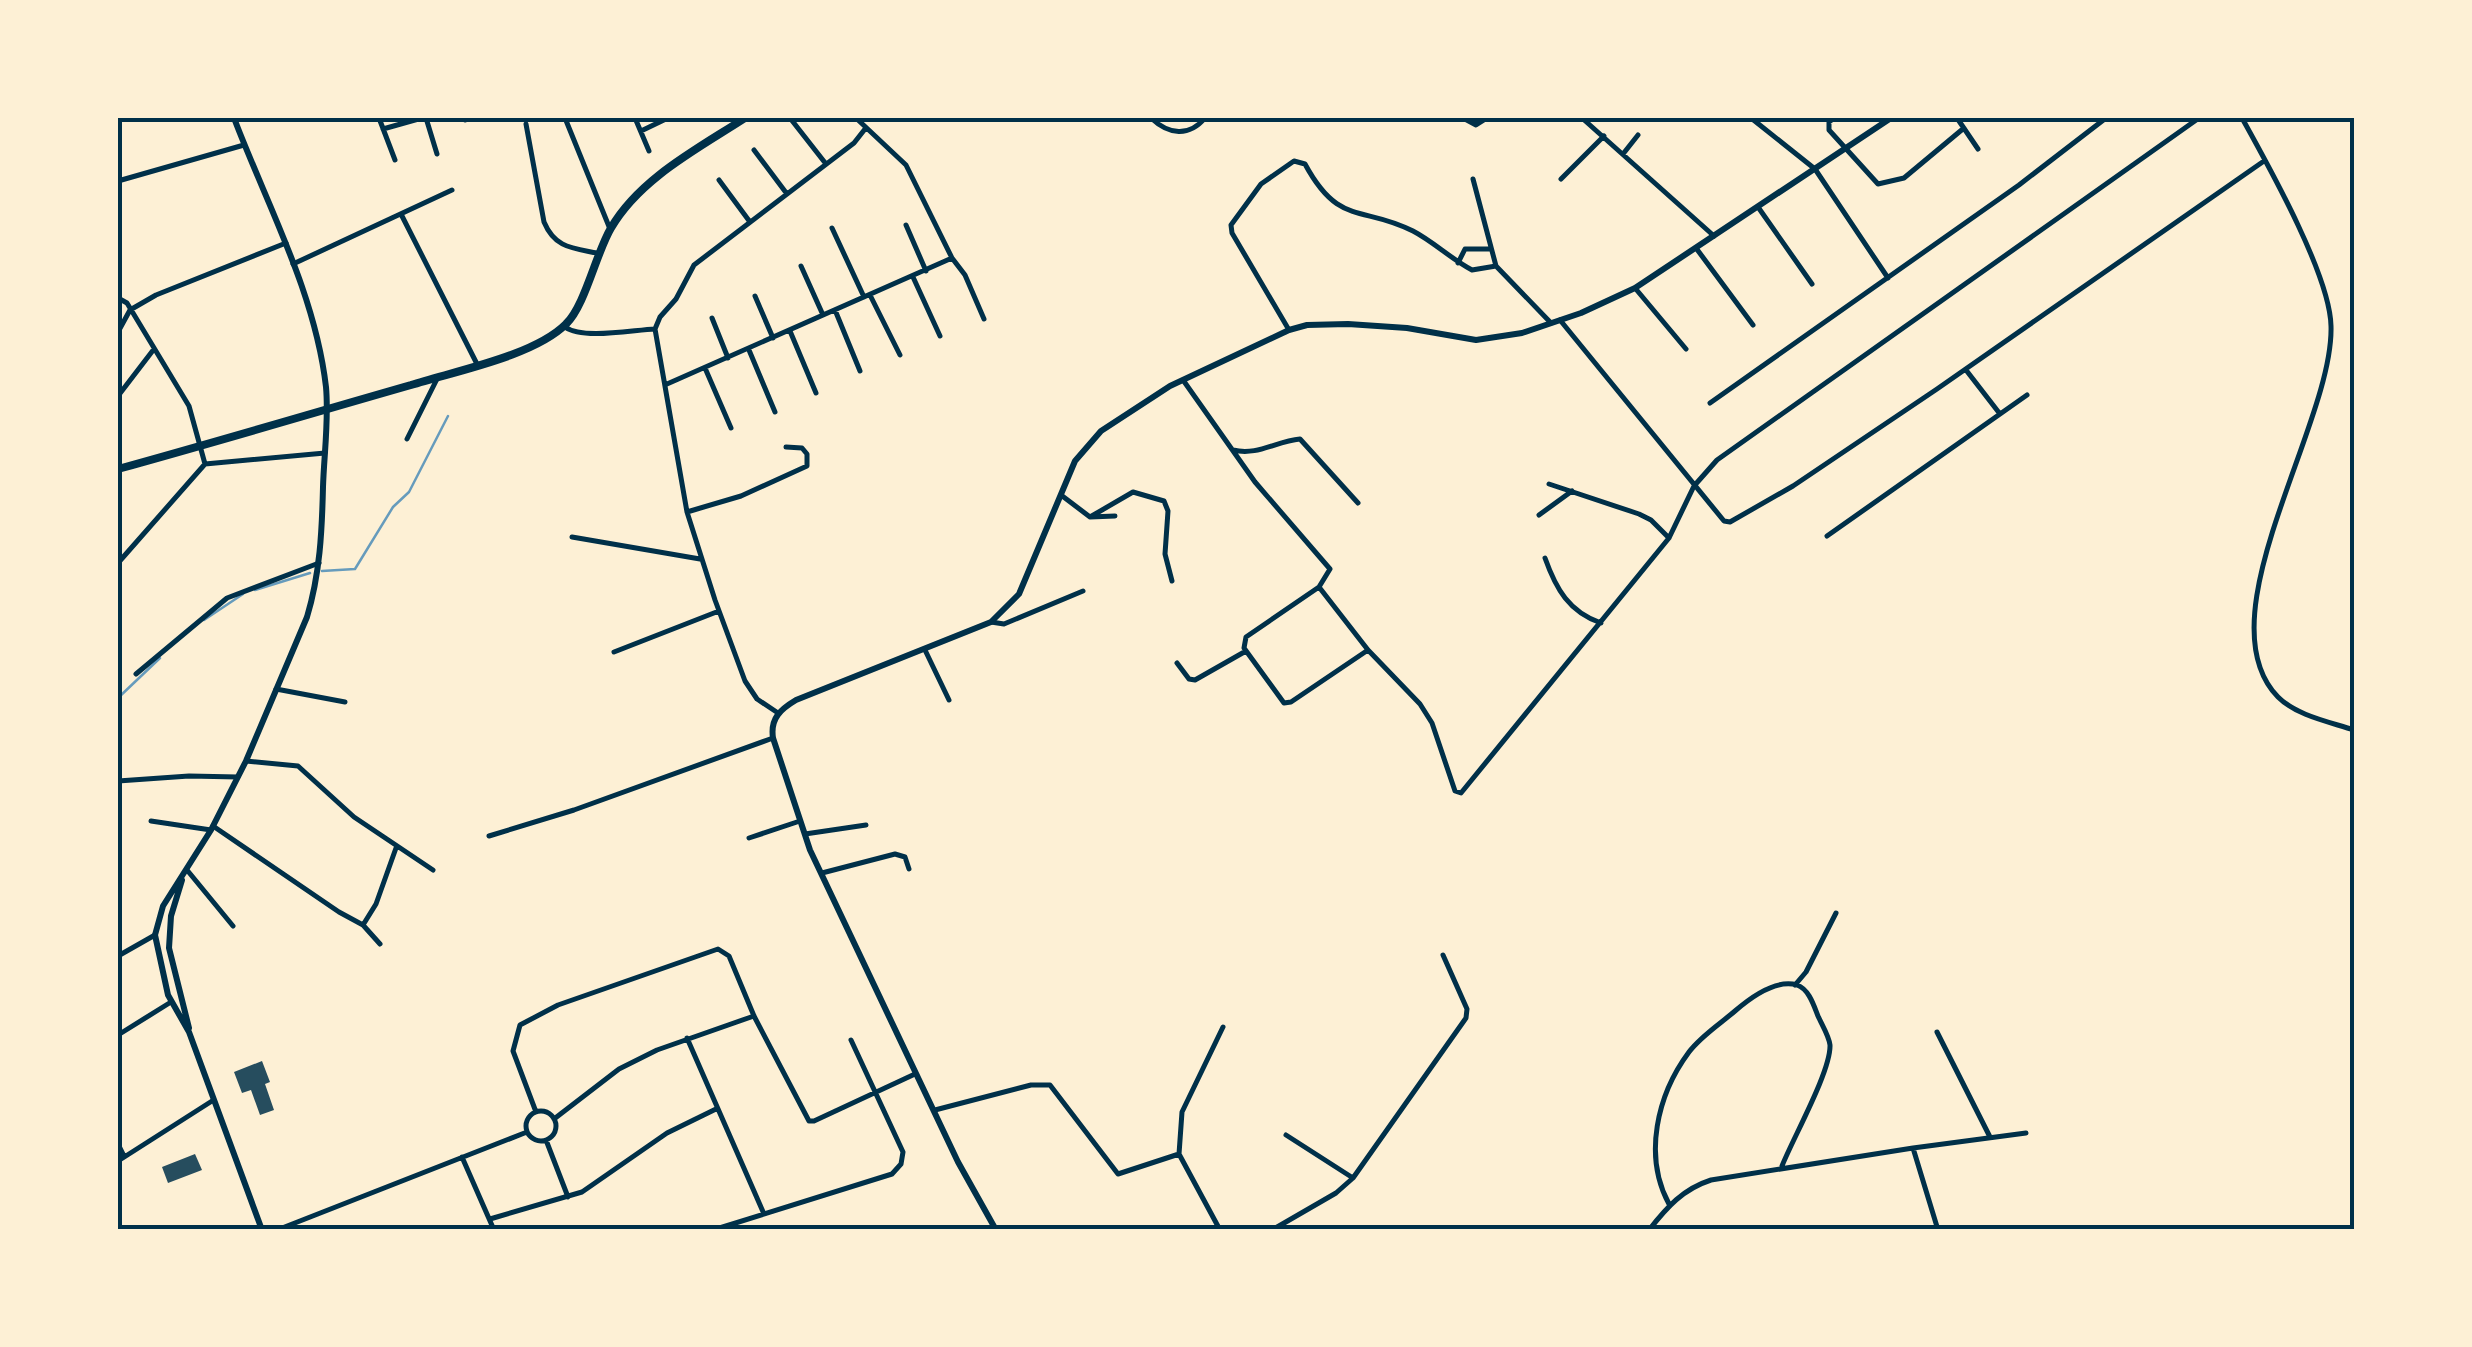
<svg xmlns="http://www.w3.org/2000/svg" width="2472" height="1347" viewBox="0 0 2472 1347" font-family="Mulish,sans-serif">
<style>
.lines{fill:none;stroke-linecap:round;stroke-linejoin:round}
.stream{stroke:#669bbc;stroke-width:2.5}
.building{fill:#264d5e}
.minor{stroke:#003049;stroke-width:5}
.tertiary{stroke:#003049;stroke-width:6}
.secondary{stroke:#003049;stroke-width:8}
.neatline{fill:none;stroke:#003049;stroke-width:4}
</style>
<rect width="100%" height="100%" fill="#fdf0d5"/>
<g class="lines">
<path class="stream" d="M322 571 355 569 393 507 409 492 448 416
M255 590 310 573
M204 620 243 594
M118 698 160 658
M118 827V831"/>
</g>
<path class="building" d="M262 1061 270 1082 265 1084 274 1110 260 1115 251 1090 242 1093 234 1072Z
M195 1154 202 1170 168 1183 162 1167Z"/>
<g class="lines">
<path class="minor" d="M379 118 395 160
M426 118 437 154
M460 118 465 120
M565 118 610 229
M635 118 649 151
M790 118 826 164
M856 118 906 165 952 258
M1151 118C1169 135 1189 137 1205 118
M1463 118 1476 125 1487 118
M1582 118 1714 236
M1751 118 1815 169 1888 278
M1834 118 1829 122V130L1878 184 1904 178 1964 128
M1957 118 1978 149
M2242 118C2268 165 2330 275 2331 326 2334 424 2201 618 2278 697 2297 716 2330 722 2354 730
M118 120 124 118
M526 124 544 222C555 248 572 248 597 253
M383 129 422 118
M641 131 668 118
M754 150 787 194
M1623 154 1638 135
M1473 179 1496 266 1551 323
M1561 179 1604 136
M719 180 750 222
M118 181 244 145
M1758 207 1812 284
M402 216 477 364
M906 225 926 271
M832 228 864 297
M1696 248 1753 325
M1458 263 1465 249H1490
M293 264 452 190
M801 266 823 315
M913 277 940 336
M1635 288 1686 349
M870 295 900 355
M755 296 773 338
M118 298 127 303 189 406 205 464
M835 310 860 371
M712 318 728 358
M1560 320 1724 521 1730 522 1793 486 1937 389 2264 161
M565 327C583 340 632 330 655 329
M1289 330 1232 233 1231 225 1261 184 1294 161 1305 164C1339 227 1362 205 1413 231 1434 242 1451 259 1472 270L1496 266
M790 331 816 393
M118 332 130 310 156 295 286 243
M749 350 775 412
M705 368 731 428
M1966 370 2000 414
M1183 380 1255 482 1330 569 1319 587 1246 637 1244 648 1284 703 1291 702 1368 650
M667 384 952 258 965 275 984 319
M118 396 154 349
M1710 403 2019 185 2106 118
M407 439 437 379
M1233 450C1258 456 1276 441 1300 439L1358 503
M1549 484 1639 514 1651 520 1669 538
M1061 495 1090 517 1115 516
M687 512 741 496 807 466V454L802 448 786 447
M1539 515 1572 491
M1090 517 1133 492 1164 501 1168 511 1165 554 1172 581
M1827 536 2027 395
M572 537 700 559
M1545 558C1556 589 1569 612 1601 623
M118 563 205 464 325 453
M1319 587 1368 650 1420 704 1432 723 1455 791 1461 793 1669 538 1694 486 1717 460 2199 118
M991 622 1004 624 1083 591
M925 650 949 700
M614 652 719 611
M1177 663 1189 679 1195 680 1246 651
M136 674 227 598 319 563
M276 689 345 702
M778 713 757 699 745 681 715 600 687 512 655 329 660 317 676 299 694 265 854 143 865 129
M246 761 298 766 354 817 433 870
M118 781 189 776 238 777
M151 821 211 830
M213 826 339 912 363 925 380 944
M805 834 866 825
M489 836 574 810 773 738
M749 838 800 821
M187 870 233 926
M822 873 895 854 905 857 909 869
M363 925 376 904 396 848
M118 956 155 935
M1795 985 1806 972 1836 913
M1937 1032 1990 1137
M118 1035 171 1002
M687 1038 764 1214
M935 1110 1031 1085H1050L1118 1174 1179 1154 1220 1230
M526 1126a15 15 0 1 1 30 0a15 15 0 1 1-30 0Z
M536 1112 513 1051 520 1025 558 1005 718 949 729 956 754 1016 809 1121H814L915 1074
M554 1119 619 1069 657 1050 754 1016
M1286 1135 1353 1178
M546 1140 568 1197
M118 1144 124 1156
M1913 1148 2026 1133
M1179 1154 1182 1112 1223 1027
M462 1157 494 1230
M118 1161 212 1101
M1669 1204C1643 1156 1657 1095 1689 1052 1701 1036 1720 1024 1735 1011 1750 998 1776 979 1797 985 1809 989 1814 1006 1818 1016 1822 1025 1829 1036 1830 1045 1831 1071 1793 1138 1782 1166
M490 1219 582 1192 667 1133 716 1109
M277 1230 527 1132
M713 1230 892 1174 901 1164 903 1152 851 1040
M1272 1230 1336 1193 1353 1178 1466 1018 1467 1009 1443 955
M1649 1230C1667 1207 1683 1189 1711 1180L1913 1148 1938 1230"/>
<path class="tertiary" d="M234 118C267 205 315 292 326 387 329 420 324 454 323 487 322 531 320 574 307 617L246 761 211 830 163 906 155 935 168 995 189 1032 262 1230
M182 880 171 916 169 948 189 1028
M996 1230 958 1162 810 850 773 738C770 718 781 709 796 700L991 622 1019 594 1075 461 1101 431 1170 386 1289 330 1307 325 1348 324 1407 328 1476 340 1522 333 1581 313 1635 288 1891 118"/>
<path class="secondary" d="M118 469C216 442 313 413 411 385 455 371 534 356 566 324 585 306 596 253 611 228 640 178 699 148 745 118"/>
</g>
<rect width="2472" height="1347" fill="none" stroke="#fdf0d5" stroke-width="240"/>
<rect x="120" y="120" width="2232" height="1107" class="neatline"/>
</svg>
